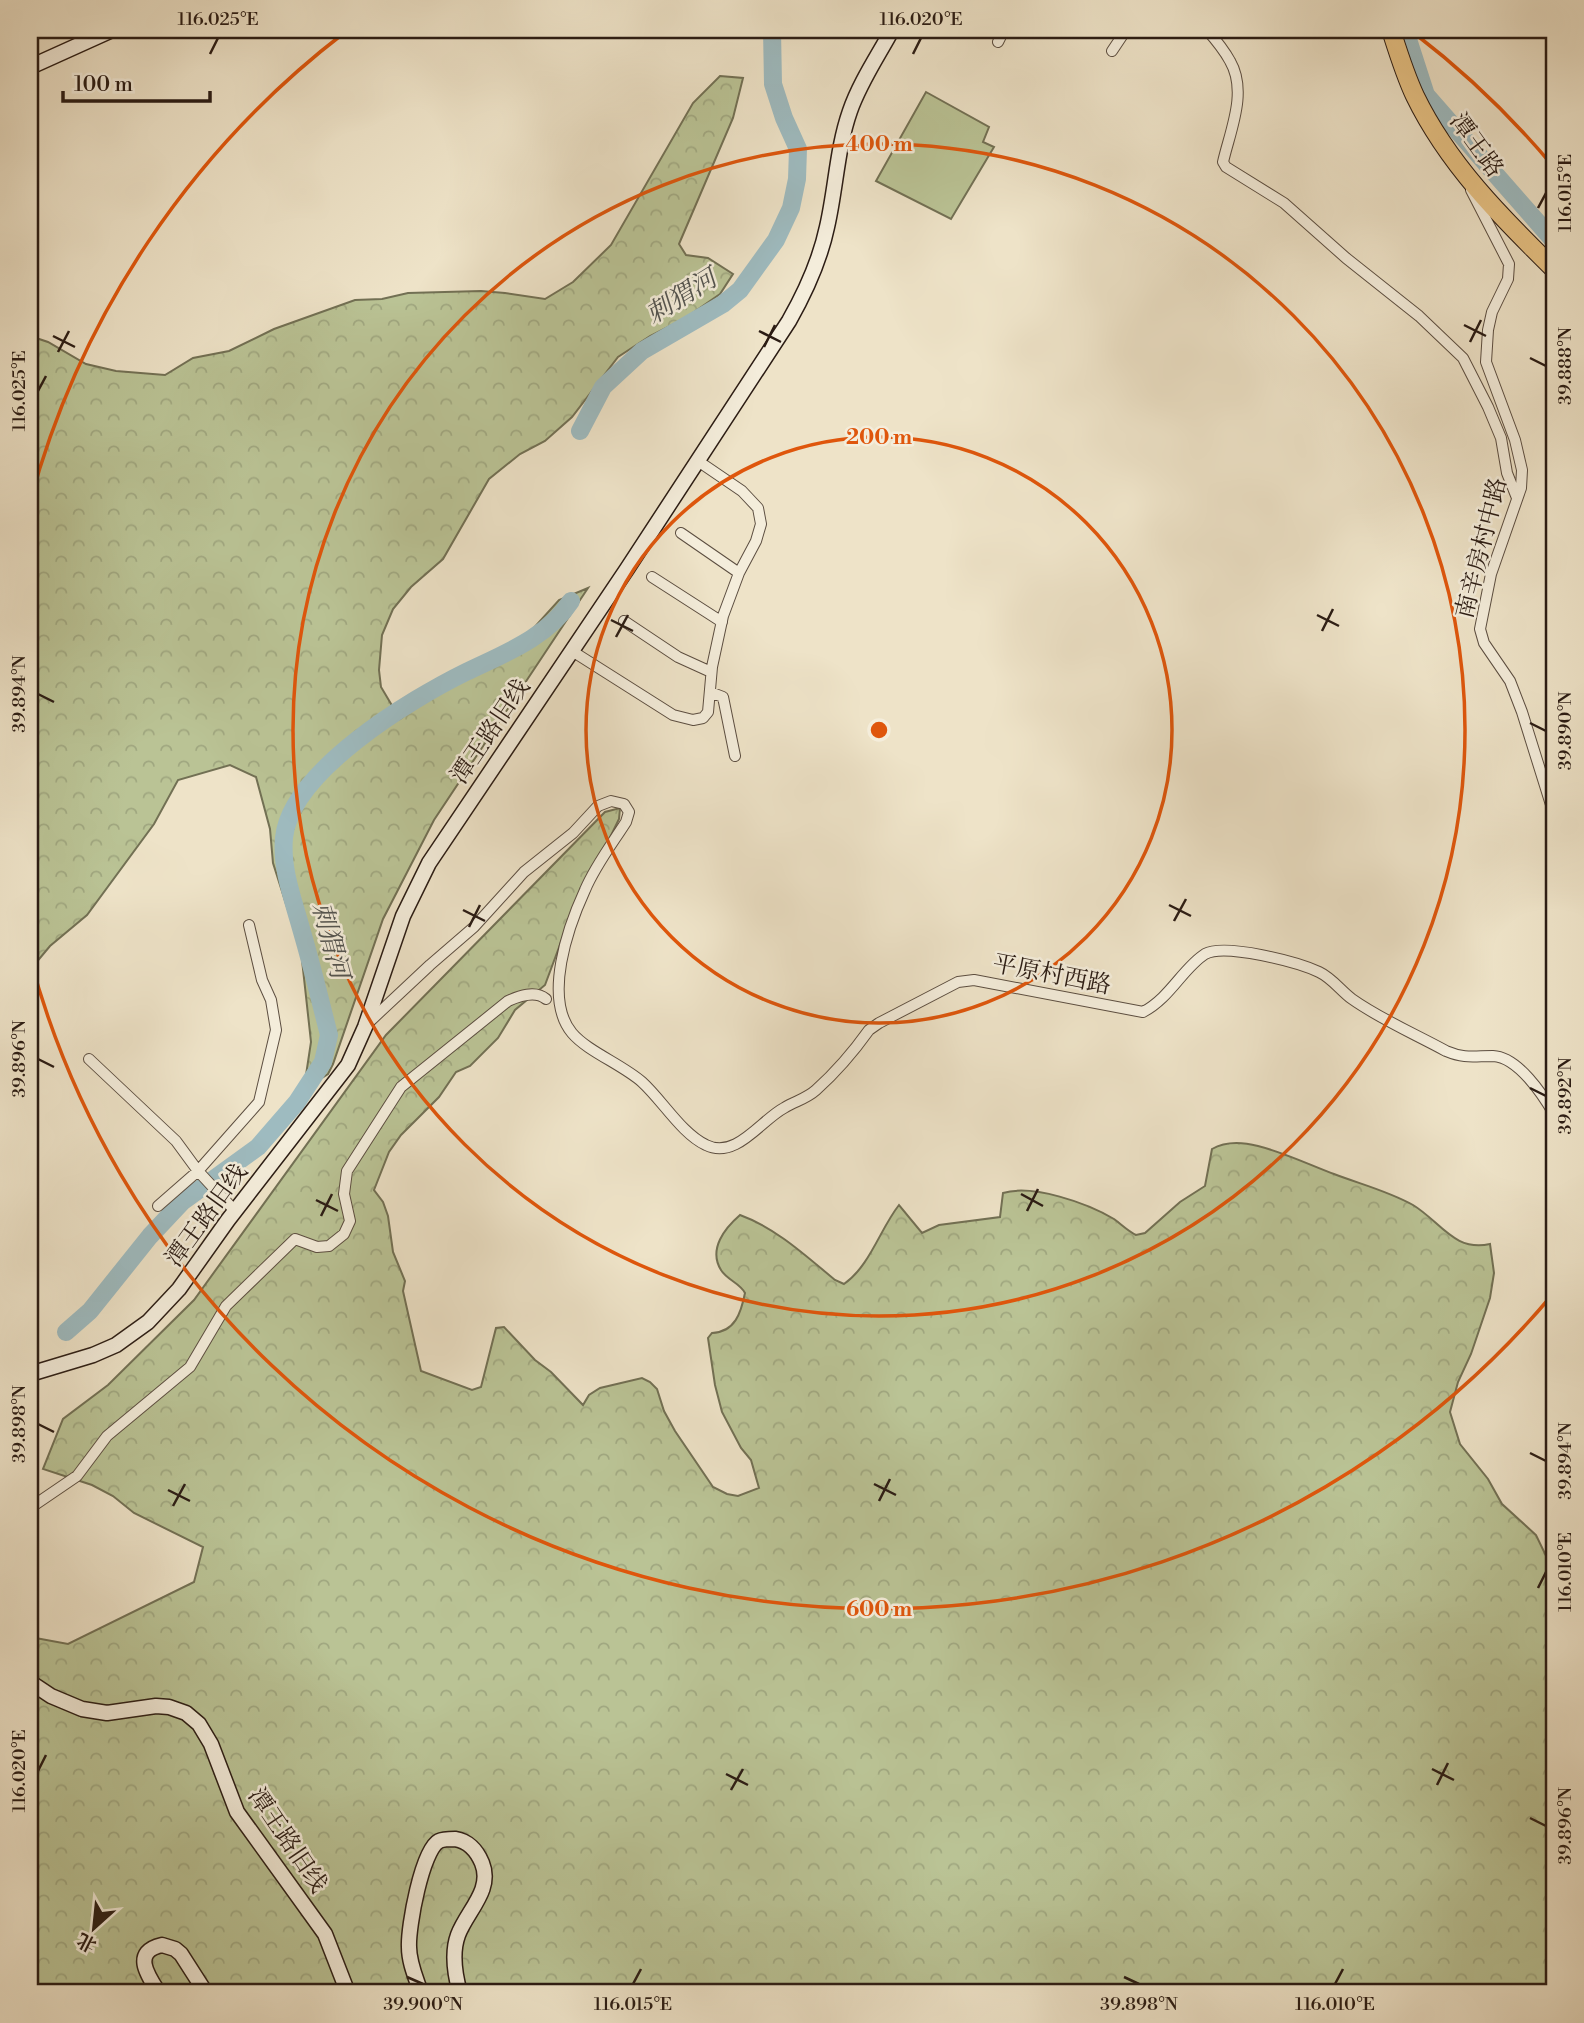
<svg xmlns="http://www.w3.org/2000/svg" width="1584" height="2023" viewBox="0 0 1584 2023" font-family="'Libre Bodoni','Noto Serif SC',serif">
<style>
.forest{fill:url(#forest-crowns);stroke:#727054;stroke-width:2}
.pitch{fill:#bac395;stroke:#727054;stroke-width:2}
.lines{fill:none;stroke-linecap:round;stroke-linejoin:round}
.river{stroke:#9ebbc0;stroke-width:18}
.street-casing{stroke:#5c4e41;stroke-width:12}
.secondary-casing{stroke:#2b1c14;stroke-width:17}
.highway-casing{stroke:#2b1c14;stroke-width:20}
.street{stroke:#f4eddb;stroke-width:10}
.secondary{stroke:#f4eddb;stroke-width:14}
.highway{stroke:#e7c284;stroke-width:18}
.ticks{fill:none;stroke:#2b1c14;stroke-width:2.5}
.ring{fill:none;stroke:#df560c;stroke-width:3.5}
.labels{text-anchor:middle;stroke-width:5;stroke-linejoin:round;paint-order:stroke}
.street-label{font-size:24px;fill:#2b1c14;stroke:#f4eddb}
.water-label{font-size:26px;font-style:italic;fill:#535450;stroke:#f4eddb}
.centre{fill:#df560c;stroke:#f4eddb;stroke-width:3.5}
.ring-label{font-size:21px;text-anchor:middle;font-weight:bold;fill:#df560c;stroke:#f4eddb;stroke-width:5;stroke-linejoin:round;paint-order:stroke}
.neatline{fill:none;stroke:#2b1c14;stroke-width:2.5}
.ticks-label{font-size:18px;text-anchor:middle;fill:#2b1c14}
</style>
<defs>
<pattern id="forest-crowns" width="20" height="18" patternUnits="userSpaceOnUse" patternTransform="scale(1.75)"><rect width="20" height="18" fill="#bac395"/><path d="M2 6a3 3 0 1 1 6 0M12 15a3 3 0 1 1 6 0" fill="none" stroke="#a0a780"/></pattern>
</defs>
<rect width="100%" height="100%" fill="#eee3c8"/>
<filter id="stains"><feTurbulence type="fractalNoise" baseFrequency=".00286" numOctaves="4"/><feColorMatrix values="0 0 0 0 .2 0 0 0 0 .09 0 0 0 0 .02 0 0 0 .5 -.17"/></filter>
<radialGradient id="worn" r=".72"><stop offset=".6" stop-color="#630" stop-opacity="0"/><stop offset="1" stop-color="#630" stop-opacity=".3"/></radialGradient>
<path class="forest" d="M720 76 743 78 733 118 679 244 686 255 708 258 733 274 720 294 684 319 650 336 618 357 572 417 545 441 520 454 489 479 443 559 411 587 393 609 382 635 379 670 381 687 400 719 433 694 471 676 502 655 532 630 559 600 588 588 434 820 383 919 333 1064 328 1074 317 1081 306 1075 311 1042 301 951 273 863 270 829 256 777 230 765 178 780 154 824 87 915 50 946 30 970V336L48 342 86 364 116 371 165 375 193 358 229 351 274 329 355 300 382 299 408 293 481 291 505 293 545 299 573 282 611 245 693 103Z
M620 808 619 819 567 926 545 985 515 1010 498 1038 470 1066 456 1072 439 1097 401 1135 389 1152 374 1190 383 1202 388 1216 393 1252 405 1281 403 1291 421 1371 472 1390 481 1387 496 1328 504 1327 535 1360 551 1372 583 1405 589 1395 600 1388 642 1378 650 1382 657 1389 664 1411 675 1431 713 1487 727 1494 738 1496 759 1488 751 1460 741 1448 722 1412 715 1385 708 1338 712 1333C735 1332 741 1313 745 1293 740 1283 727 1280 721 1270 708 1249 725 1228 740 1215 776 1228 806 1256 835 1280L844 1284C870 1266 880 1229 899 1205L922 1233 939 1225 1000 1217 1003 1193C1033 1184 1087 1203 1114 1219 1121 1224 1128 1231 1136 1235L1145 1233 1180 1202 1205 1186 1212 1149C1226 1141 1242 1142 1258 1146 1283 1152 1310 1165 1334 1174 1360 1184 1388 1191 1413 1205 1441 1222 1454 1252 1490 1244L1494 1273 1490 1298 1471 1354 1458 1382 1450 1412 1460 1444 1488 1479 1502 1504 1536 1535 1549 1562 1554 1566V1993H30V1637L68 1644 194 1582 203 1547 134 1513 113 1496 92 1485 43 1469 63 1419 108 1385 194 1300 386 1035 605 812Z"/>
<path class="pitch" d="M926 92 989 127 983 142 994 147 951 219 876 181Z"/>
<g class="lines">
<path class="river" d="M1405 30 1426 95 1554 241
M580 431 603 387 642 351 723 304 740 290 776 240 791 208 797 179 798 149 784 118 773 84 772 30
M66 1332 90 1311 150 1236 182 1202 258 1147 297 1102 323 1062 329 1035C320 1000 312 966 302 932 294 902 281 870 284 838 290 772 411 699 466 672 503 654 547 638 571 601"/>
<defs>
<path id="street" d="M1207 30C1215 39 1224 50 1230 61 1248 92 1230 131 1223 162L1226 167 1284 203 1346 258 1419 316 1463 358 1488 407 1501 438 1507 473 1517 498
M998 42 1004 30
M1112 51 1126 30
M1471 190 1509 264 1508 279 1492 312 1488 330 1486 362 1515 440 1522 470 1521 488 1491 574 1480 629 1484 643 1510 681 1522 712 1552 808 1554 824
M681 533 739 573
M652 577 722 622
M624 621 678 657 711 672
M572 651 673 715 693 720 703 718 708 712 712 667 723 616 739 573 756 541 761 524 758 508 742 491 698 461
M710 692 723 697 735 756
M367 1024 430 965 474 927 524 872 573 833 598 806 611 801 624 804 629 812 626 822C612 844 595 866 585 890 568 927 543 998 572 1033 587 1051 623 1065 642 1082 662 1100 682 1134 706 1145 736 1160 761 1120 784 1108 795 1101 806 1099 816 1090 835 1073 854 1051 869 1030L879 1023 958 982 974 980 1143 1012C1170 998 1183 968 1205 954 1225 943 1298 962 1319 972 1332 978 1341 991 1352 999 1380 1019 1415 1034 1446 1051 1465 1059 1474 1056 1493 1056 1518 1057 1543 1095 1554 1114
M89 1059 176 1141 198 1171 235 1211
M158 1206 198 1171 259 1102 276 1030 271 1000 262 980 249 925
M30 1508 77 1476 107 1436 190 1367 226 1306 295 1239 317 1247 329 1246 344 1234 350 1221 344 1194 347 1171 401 1087 508 1001C519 996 535 990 546 999"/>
<path id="secondary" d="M30 67 112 30
M30 1374 93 1355 116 1345 148 1322 179 1289 228 1220 348 1065 365 1027 403 916 429 863 627 569 789 321C806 291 820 260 827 227 836 188 837 148 850 111 860 82 878 56 892 30
M30 1682 51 1696 82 1709 107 1713 156 1706 169 1707 186 1713 199 1724 211 1744 237 1812 325 1934 348 1993
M159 1993C148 1976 131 1952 162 1945L175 1949 181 1954 206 1993
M421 1993C416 1978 409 1963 409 1947 408 1927 422 1850 439 1841 443 1839 451 1839 455 1839 468 1841 477 1851 482 1863 493 1890 467 1911 458 1935 451 1954 455 1975 460 1993"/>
<path id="highway" d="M1391 30C1398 52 1405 75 1415 96 1448 164 1501 217 1554 269"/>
</defs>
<use href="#street" class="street-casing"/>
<use href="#secondary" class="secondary-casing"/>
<use href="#highway" class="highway-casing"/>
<use href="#street" class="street"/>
<use href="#secondary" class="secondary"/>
<use href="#highway" class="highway"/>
</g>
<path class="ticks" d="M210 54 218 38M913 54 921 38M1538 208 1546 193M1464 325 1486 336M759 331 781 342M53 336 75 347M1470 342 1481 320M764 347 775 325M58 352 69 331M1530 358 1546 366M38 391 46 376M1317 615 1339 626M611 620 633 631M1322 631 1333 609M616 637 628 615M38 694 54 702M1530 723 1546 731M1169 905 1191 916M463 910 485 921M1174 921 1186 899M469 927 480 905M38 1059 54 1067M1530 1088 1546 1096M1021 1194 1043 1206M316 1200 338 1211M1027 1211 1038 1189M321 1216 332 1194M38 1424 54 1432M1530 1453 1546 1461M874 1484 896 1495M168 1490 190 1501M879 1501 890 1479M173 1506 185 1484M1538 1588 1546 1572M1432 1769 1454 1780M38 1771 46 1755M726 1774 748 1785M1437 1785 1448 1763M731 1790 743 1769M1530 1818 1546 1826M407 1977 423 1984M1124 1977 1139 1984M633 1984 641 1969M1335 1984 1343 1969"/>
<g class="ring">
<circle cx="879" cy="730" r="293"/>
<circle cx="879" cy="730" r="586"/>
<path d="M1552 1295A879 879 0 0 1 30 958M30 502A879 879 0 0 1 344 33M1414 33A879 879 0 0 1 1552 165"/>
</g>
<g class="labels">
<g class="street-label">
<text transform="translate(1477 145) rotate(54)" y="8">潭王路</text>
<text transform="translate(1481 548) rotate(-76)" y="8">南辛房村中路</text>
<text transform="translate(490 731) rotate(-56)" y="8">潭王路旧线</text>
<text transform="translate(1052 974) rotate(11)" y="8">平原村西路</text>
<text transform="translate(206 1215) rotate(-54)" y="8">潭王路旧线</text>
<text transform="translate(288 1840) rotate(56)" y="8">潭王路旧线</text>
</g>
<g class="water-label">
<text transform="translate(681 296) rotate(-32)" y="9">刺猬河</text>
<text transform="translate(331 940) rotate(75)" y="9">刺猬河</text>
</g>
</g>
<circle cx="879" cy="730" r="10" class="centre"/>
<g class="ring-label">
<text x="879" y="151">400 m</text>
<text x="879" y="444">200 m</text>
<text x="879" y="1616">600 m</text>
</g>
<rect width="1584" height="2023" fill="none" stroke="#eee3c8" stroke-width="77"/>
<g transform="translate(94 1928) rotate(207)" stroke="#f4eddb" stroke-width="5" paint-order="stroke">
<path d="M0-5L12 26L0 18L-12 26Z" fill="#2b1c14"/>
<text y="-10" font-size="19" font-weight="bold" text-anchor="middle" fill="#2b1c14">北</text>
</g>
<path d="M63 91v10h147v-10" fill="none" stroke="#2b1c14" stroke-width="3.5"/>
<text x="74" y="91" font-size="21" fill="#2b1c14" stroke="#f4eddb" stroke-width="5" paint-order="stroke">100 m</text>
<rect x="38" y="38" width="1508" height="1946" class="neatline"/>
<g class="ticks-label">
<text x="218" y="25">116.025°E</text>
<text x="921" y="25">116.020°E</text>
<text transform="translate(1565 193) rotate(-90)" y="6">116.015°E</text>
<text transform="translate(1565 366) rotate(-90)" y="6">39.888°N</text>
<text transform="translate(19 391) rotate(-90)" y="6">116.025°E</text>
<text transform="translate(19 694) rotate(-90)" y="6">39.894°N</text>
<text transform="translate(1565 731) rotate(-90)" y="6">39.890°N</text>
<text transform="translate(19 1059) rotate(-90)" y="6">39.896°N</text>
<text transform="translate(1565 1096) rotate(-90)" y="6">39.892°N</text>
<text transform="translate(19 1424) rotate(-90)" y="6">39.898°N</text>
<text transform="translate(1565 1461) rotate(-90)" y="6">39.894°N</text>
<text transform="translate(1565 1572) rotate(-90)" y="6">116.010°E</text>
<text transform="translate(19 1771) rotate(-90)" y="6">116.020°E</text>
<text transform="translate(1565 1826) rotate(-90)" y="6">39.896°N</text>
<text x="423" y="2010">39.900°N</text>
<text x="633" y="2010">116.015°E</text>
<text x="1139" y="2010">39.898°N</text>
<text x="1335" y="2010">116.010°E</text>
</g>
<rect width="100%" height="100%" filter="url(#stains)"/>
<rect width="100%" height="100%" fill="url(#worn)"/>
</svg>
